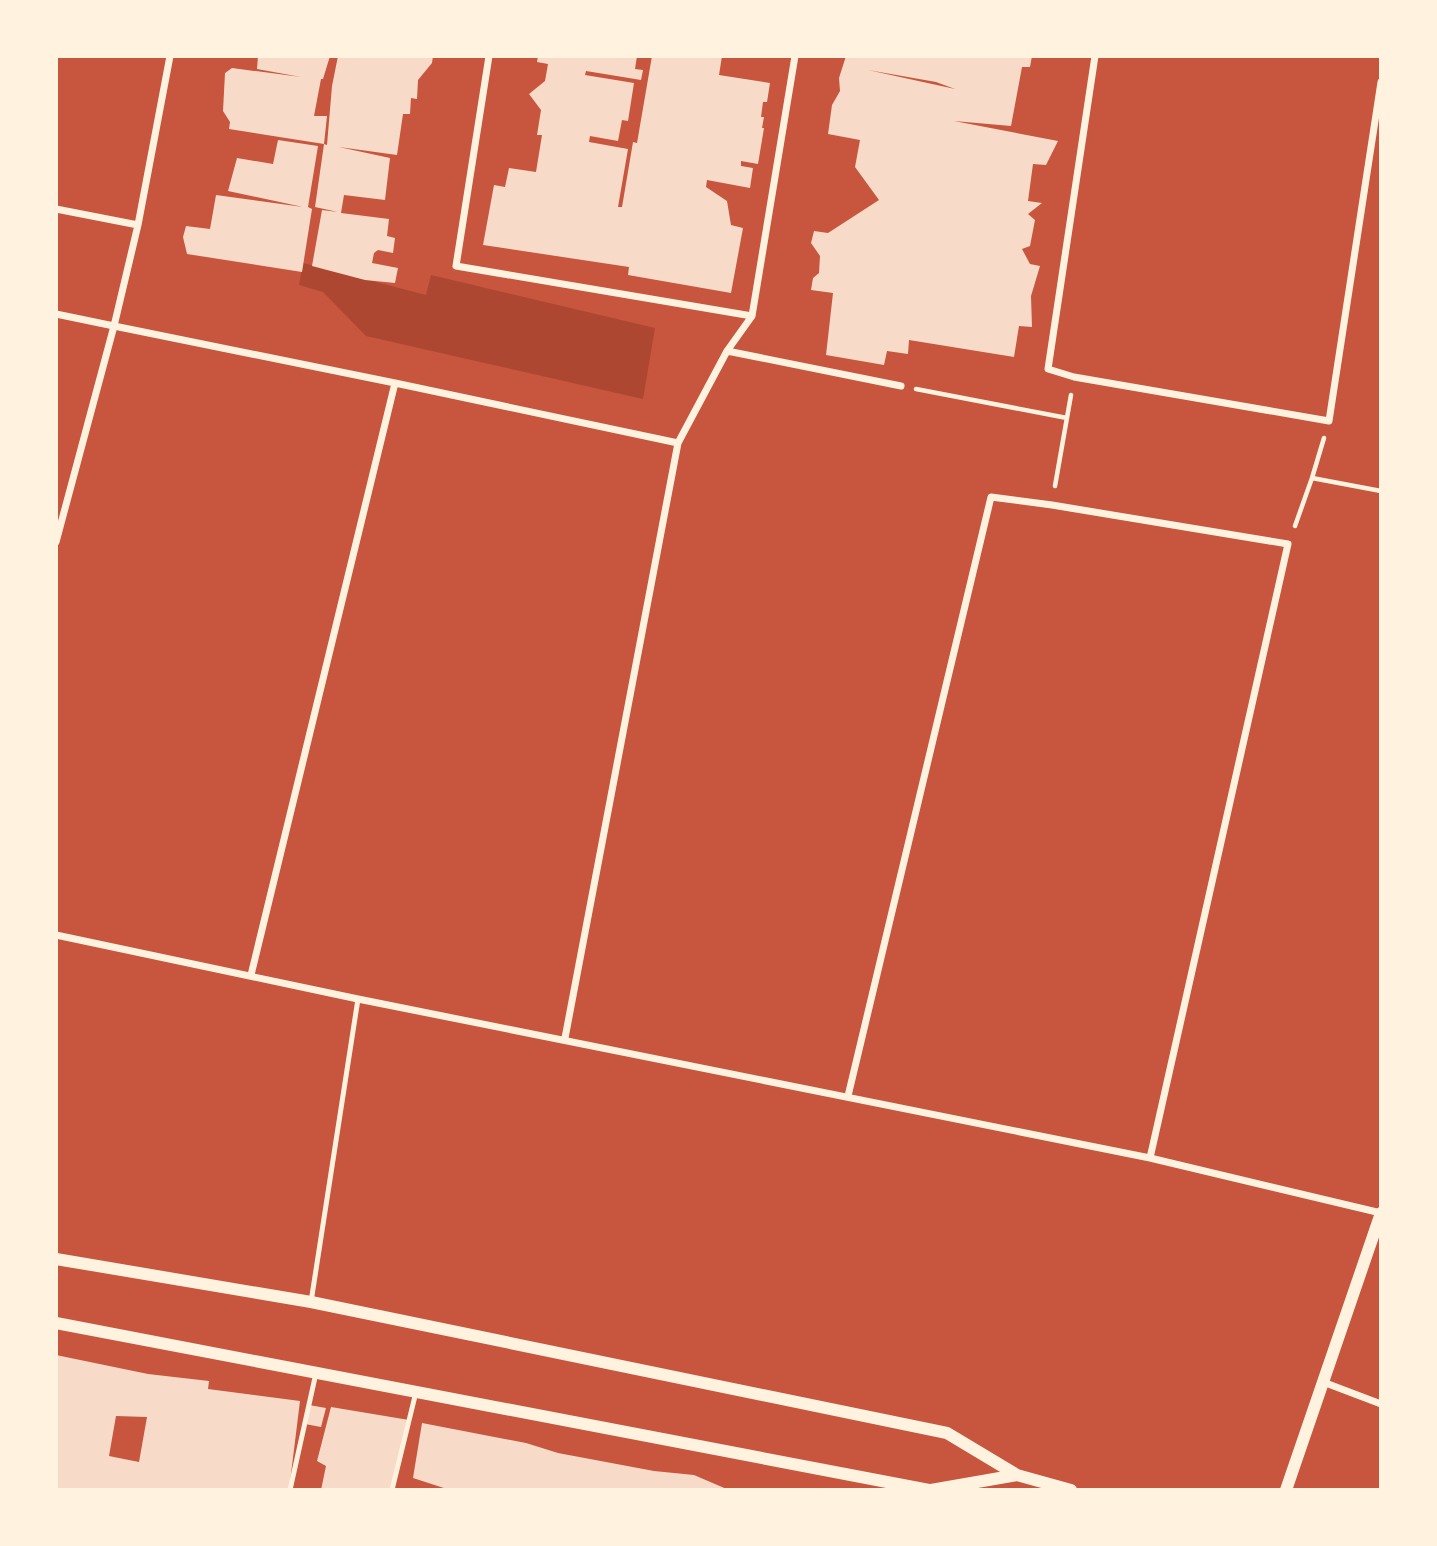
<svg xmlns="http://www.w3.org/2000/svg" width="1437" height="1546" viewBox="0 0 1437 1546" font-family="Inter,sans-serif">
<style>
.green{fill:#ae4732}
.building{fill:#f7dbc8;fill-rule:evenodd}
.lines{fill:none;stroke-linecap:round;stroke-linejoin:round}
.path{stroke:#fff3e0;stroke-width:4.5}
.service{stroke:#fff3e0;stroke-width:5}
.minor{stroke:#fff3e0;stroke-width:7}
.tertiary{stroke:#fff3e0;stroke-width:12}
</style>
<rect width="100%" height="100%" fill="#c8553d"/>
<path class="green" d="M303 263 426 295 431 275 655 328 643 399 366 336 323 292 299 285Z"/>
<path class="building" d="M258 56H330L323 79H321L314 116H327L324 144 229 129 230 122 223 111 225 73 232 68 301 77 257 69Z
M338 56H433L432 63 418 80 417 99 411 98 410 114H403L397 155 339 147 390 158 385 200 344 195 341 213 389 219 387 236 395 238 393 253 378 250 374 253 372 263 398 268 395 283 365 280 312 266 322 210 338 212 315 207 324 144 327 145 332 86Z
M538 56H637L635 69 643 70 641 80 586 71 585 75 634 83 628 121 622 120 618 141 590 136 589 142 628 149 618 207H622L633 142 637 143 652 56H722L719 75 770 83 767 102H763L761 117H764L762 128H764L758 164 741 161V166L753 168 750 188 707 180 706 187 727 201 731 225 743 228 731 293 628 275 629 267 483 245 494 185 505 187 509 168 536 172 542 135H537L541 110 529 94 545 81 548 64 537 62Z
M846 56H1032L1030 67H1022L1011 126 954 121 1058 141 1046 165 1033 164 1028 201 1042 203 1028 214 1035 220 1030 246 1022 249 1030 264 1040 266 1031 296 1032 327 1019 326 1014 357 909 340 908 354 887 351 884 365 826 355 833 293 811 290 813 278 819 273 820 256 811 243 814 231 828 233 879 200 855 167 860 140 828 134 832 105 840 91 839 78ZM868 70 936 82 955 89Z
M278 140 318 146 308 207 312 209 302 272 187 254 183 237 186 226 210 229 216 195 303 207 228 191 237 158 273 164Z
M56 1355 148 1374 209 1381 208 1389 300 1401 289 1490H56ZM116 1416 147 1417 139 1462 109 1456Z
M309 1405 326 1408 321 1427 305 1424Z
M331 1407 409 1420 392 1490H321L326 1466 317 1461Z
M422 1423 526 1443 558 1453 654 1471 694 1475 729 1490H450L413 1478Z"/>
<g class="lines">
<path class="path" d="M916 389 1067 418
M1312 478 1381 491
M1055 486 1071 395
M1295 526 1312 478 1324 438"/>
<path class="service" d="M311 1302 358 999
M290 1490 316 1373
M392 1490 416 1392"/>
<path class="minor" d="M489 56 456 266 752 316 795 56
M1095 56 1048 369 1074 377 1329 421 1381 82
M56 209 138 225 170 56
M138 225 114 326 395 383
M56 314 114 326 56 542
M727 351 901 386
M678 443 727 351 752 316
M56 935 358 999 1150 1158 1381 1213
M251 975 395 383 678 443 565 1038
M848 1096 991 497 1052 505 1288 544 1150 1158
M1323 1382 1381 1404"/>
<path class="tertiary" d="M56 1259 311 1302 947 1433 1017 1475 1071 1490
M56 1323 929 1490
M931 1490 1017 1475
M1286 1490 1381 1213"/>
</g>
<rect width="1437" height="1546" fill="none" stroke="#fff3e0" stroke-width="116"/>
</svg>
